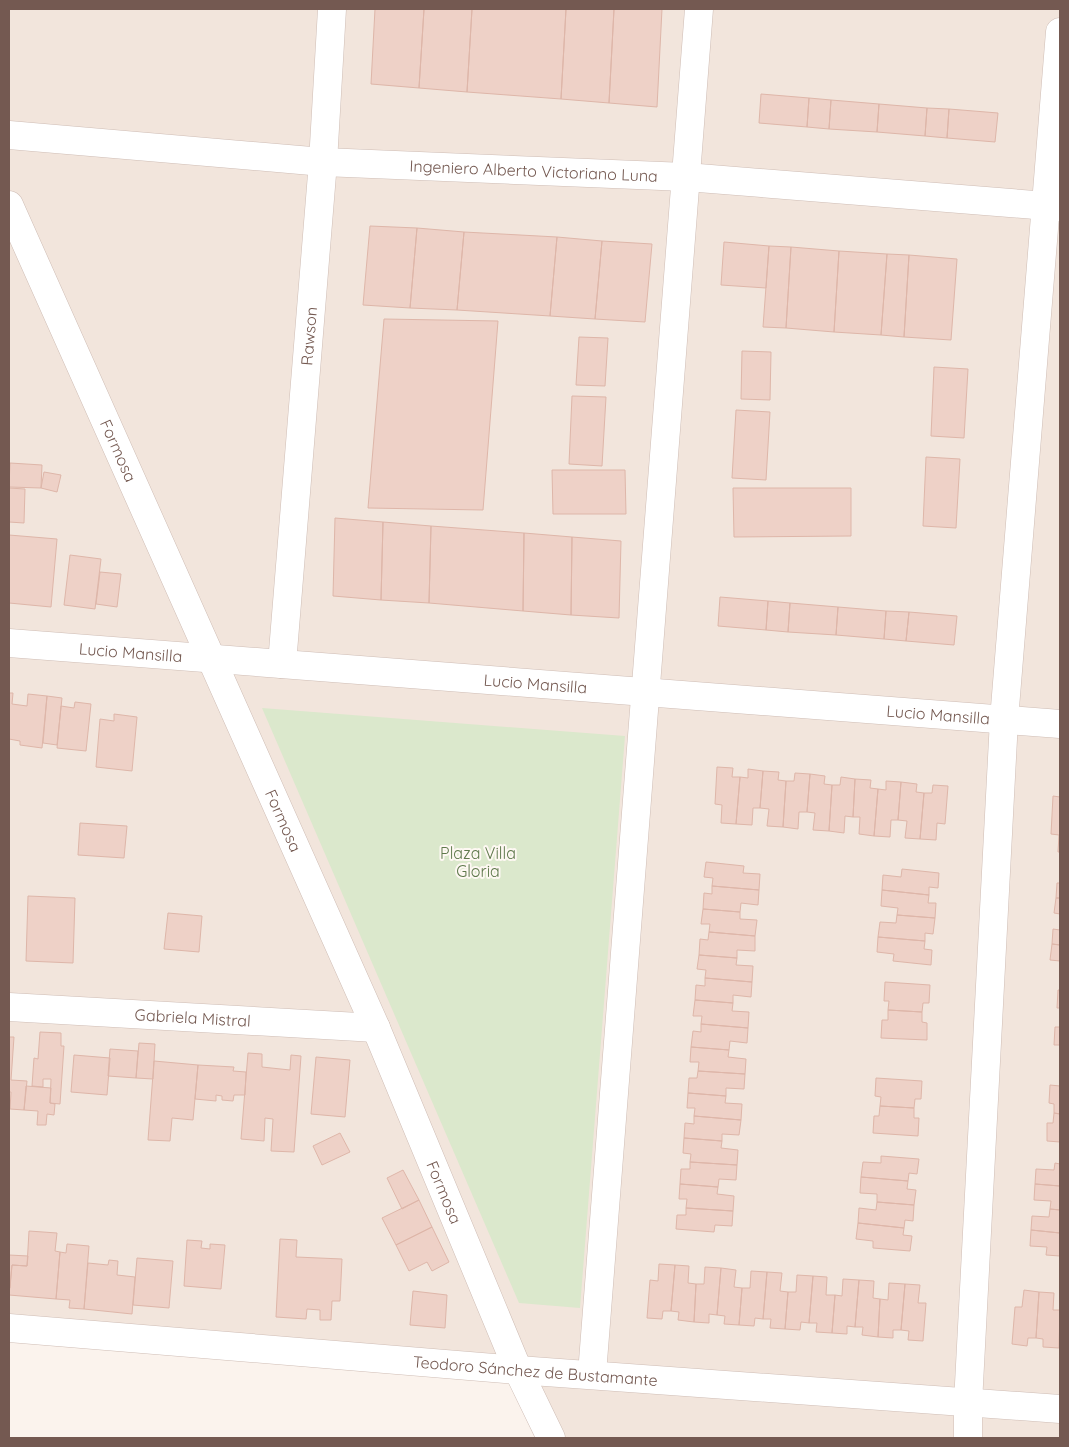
<svg xmlns="http://www.w3.org/2000/svg" width="1069" height="1447" viewBox="0 0 1069 1447" font-family="Quicksand,sans-serif">
<style>
.residential{fill:#f2e5dc}
.green{fill:#dbe8cc}
.building{fill:#eed1c7;stroke:#deb6a9}
.lines{fill:none;stroke-linecap:round;stroke-linejoin:round}
.minor-casing{stroke:#cfbdb5;stroke-width:29}
.minor{stroke:#fff;stroke-width:28}
.labels{text-anchor:middle;stroke-width:4;stroke-linejoin:round;paint-order:stroke}
.street-label{font-size:16px;fill:#745951;stroke:#fef8f3}
.park-label{font-size:16px;fill:#5e784b;stroke:#fef8f3}
</style>
<rect width="100%" height="100%" fill="#fbf3ed"/>
<path class="residential" d="M9 9H1060V1438H551L518 1369 9 1328Z"/>
<path class="green" d="M262 708 625 736 580 1308 519 1303Z"/>
<path class="building" d="M375 9H424L419 88 371 84Z
M424 9H472L467 92 419 88Z
M472 9H566L561 99 467 92Z
M566 9H614L609 103 561 99Z
M614 9H662L657 107 609 103Z
M761 94 809 98 807 127 759 123Z
M809 98 831 100 829 129 807 127Z
M831 100 879 104 877 132 829 129Z
M879 104 927 108 925 136 877 132Z
M927 108 949 109 947 138 925 136Z
M949 109 998 113 995 142 947 138Z
M370 226 417 228 410 308 363 305Z
M417 228 464 232 457 310 410 308Z
M464 232 557 237 550 316 457 310Z
M557 237 602 241 595 319 550 316Z
M602 241 652 244 645 322 595 319Z
M724 242 769 246 766 288 721 285Z
M769 246 791 247 786 328 763 327Z
M791 247 839 251 834 332 786 328Z
M839 251 887 254 881 335 834 332Z
M887 254 909 255 904 337 881 335Z
M909 255 957 259 951 340 904 337Z
M384 319 498 321 483 510 368 508Z
M579 337 608 338 605 386 576 385Z
M742 351 771 352 770 400 741 399Z
M934 367 968 369 964 438 931 436Z
M572 396 606 397 602 466 569 464Z
M736 410 770 412 766 480 732 478Z
M926 457 960 459 956 528 923 526Z
M10 463 42 465 41 488 9 487Z
M552 470H625L626 514H553Z
M44 472 61 475 57 492 41 488Z
M9 488 25 489 24 523 9 522Z
M733 488H851V536L734 537Z
M335 518 383 522 381 600 333 596Z
M383 522 431 526 429 603 381 600Z
M431 526 524 533 523 611 429 603Z
M524 533 572 537 571 615 523 611Z
M9 535 57 539 51 607 9 603Z
M572 537 621 541 619 618 571 615Z
M70 555 101 559 95 609 64 605Z
M100 572 121 574 117 607 96 604Z
M720 597 768 601 766 630 718 626Z
M768 601 790 603 788 632 766 630Z
M790 603 838 607 836 635 788 632Z
M838 607 886 611 884 639 836 635Z
M886 611 909 612 906 641 884 639Z
M909 612 957 616 954 645 906 641Z
M9 693H13L12 704 27 706 28 694 47 696 42 748 20 745V741L9 739Z
M47 696 62 698 57 745 43 743Z
M75 702 91 704 86 751 57 748 61 706 74 708Z
M114 714 137 717 132 771 96 767 100 719 114 721Z
M717 767 733 768 732 777H740L736 824 721 823 722 805 715 804Z
M748 769 763 771 760 808H753L752 825 736 824 740 777 748 778Z
M763 771 779 772 778 780 786 781 783 827 767 826 769 809 760 808Z
M795 773 810 774 807 812H799L798 829 783 827 786 781H794Z
M810 774 825 776 824 784 832 785 829 831 813 830 815 813 807 812Z
M841 777 855 779 853 817 845 816 844 833 829 831 832 785H840Z
M855 779 871 780 870 788 878 789 874 836 859 834 860 817H853Z
M886 781 901 782 898 820H891L890 837 874 836 878 789 886 790Z
M901 782 917 784 916 792 924 793 920 839 905 838 907 821 898 820Z
M933 785 948 786 945 824 937 823 936 840 920 839 924 793H932Z
M1053 796 1060 797V852H1058L1059 835 1051 834Z
M80 823 127 826 124 858 78 855Z
M706 862 744 866 743 873 760 874 759 890 712 886 713 878 704 877Z
M902 869 939 873 938 888 929 887V895L882 890 883 875 901 877Z
M1057 883H1060V898H1056Z
M712 886 759 890 758 905 741 903 740 912 703 909 704 893 712 894Z
M882 890 929 895 928 903H936L935 918 897 915 898 908 881 906Z
M28 896 75 898 73 963 26 961Z
M1056 898H1060V914L1054 913Z
M703 909 740 912V919L757 920 755 936 709 932 710 924H701Z
M168 913 202 916 199 952 164 949Z
M897 915 935 918 933 934 925 933V941L878 937 880 922 896 923Z
M1053 929 1060 930V945L1052 944Z
M709 932 755 936V951L737 950V958L699 955 700 939 708 940Z
M878 937 925 941 924 949 932 950 931 965 893 961 894 954 877 952Z
M1052 944 1060 945V961L1050 960Z
M699 955 737 958 736 965 753 966 752 982 705 978 706 970 697 969Z
M705 978 752 982 751 997 733 995V1003L695 1000 696 985 705 986Z
M885 982 930 985 929 1003H923L922 1012 888 1010 889 1001H884Z
M1058 990H1060V1008H1057Z
M695 1000 733 1003 732 1011 749 1012 748 1028 701 1024 702 1016H693Z
M888 1010 922 1012V1022L927 1023V1040L881 1038 882 1020H888Z
M701 1024 748 1028 747 1043 730 1041 729 1050 691 1047 693 1031 701 1032Z
M1055 1027H1060V1045H1054Z
M40 1032 61 1033V1046H64L60 1104 50 1103 51 1079H43V1087L32 1086 34 1058 38 1059Z
M9 1037H14L11 1080 27 1081 24 1110 10 1109 11 1092H9Z
M139 1043 155 1044 153 1079 136 1078Z
M691 1047 729 1050 728 1057 746 1059 745 1074 698 1071 699 1062H690Z
M110 1049 138 1051 136 1078 108 1076Z
M248 1053 262 1054V1067L290 1070 291 1055 301 1056 294 1152 271 1151 273 1119 265 1118 264 1141 241 1139Z
M74 1055 110 1058 107 1095 71 1092Z
M316 1057 350 1060 345 1117 311 1114Z
M154 1061 198 1065 193 1120 172 1118 170 1141 148 1140Z
M198 1065 234 1067 233 1071 246 1072 245 1095H234L233 1101 222 1100V1096L216 1095V1101L195 1099Z
M698 1071 745 1074 744 1089 726 1088V1096L688 1093 689 1078H697Z
M876 1078 922 1081 921 1099H915L914 1108 880 1106 881 1097 875 1096Z
M1050 1085 1060 1086V1114L1054 1113V1104L1049 1103Z
M26 1086 51 1088 50 1103 55 1104 54 1115 47 1114 46 1125H37L38 1111 24 1110Z
M688 1093 726 1096 725 1103 742 1104 741 1120 694 1116 695 1108H687Z
M880 1106 914 1108V1118H919L918 1136 873 1133 874 1116H879Z
M1054 1113 1060 1114V1142L1047 1141V1123H1053Z
M694 1116 741 1120 739 1135 722 1134V1141L684 1138 685 1123 694 1124Z
M340 1133 350 1152 322 1165 313 1146Z
M684 1138 722 1141 721 1148 738 1150 737 1165 690 1162 691 1154 683 1153Z
M881 1156 919 1159 917 1174 909 1173 908 1181 861 1177 863 1162 881 1163Z
M690 1162 737 1165 736 1180 719 1179 718 1187 680 1184 681 1169H690Z
M1055 1163 1060 1164V1186L1035 1184 1036 1169 1054 1170Z
M403 1170 419 1200 402 1209 387 1178Z
M861 1177 908 1181 907 1189 916 1190 914 1205 877 1202V1194L860 1193Z
M680 1184 718 1187 717 1194 734 1196 733 1211 686 1208 687 1199H679Z
M1035 1184 1060 1186V1210L1050 1209 1051 1201 1034 1200Z
M419 1200 432 1227 396 1245 382 1218Z
M877 1202 914 1205 913 1221 905 1220 904 1228 858 1223 859 1208 876 1210Z
M686 1208 733 1211 732 1226 715 1225 714 1232 676 1229 677 1215H686Z
M1050 1209 1060 1210V1233L1031 1230 1032 1216 1049 1217Z
M858 1223 904 1228 903 1235 912 1236 910 1251 873 1248V1241L856 1239Z
M432 1227 449 1262 432 1271 427 1262 409 1271 396 1245Z
M1031 1230 1060 1233V1256L1046 1255 1047 1247 1030 1246Z
M29 1231 57 1233 55 1251 60 1252 56 1299 9 1295 12 1265 27 1266Z
M280 1239 297 1240 296 1257 342 1259 340 1301H332L331 1320H320V1310L307 1309 306 1319 276 1317Z
M187 1240 202 1241 201 1248 210 1249V1244L225 1245 221 1289 184 1286Z
M67 1244 89 1246 84 1309 69 1308 70 1300 56 1299 60 1252 66 1253Z
M9 1255 28 1256 27 1266 12 1265 10 1288H9Z
M137 1258 173 1261 169 1308 133 1305Z
M109 1260 118 1261 117 1275 135 1277 132 1314 84 1309 88 1263 108 1265Z
M659 1264 675 1265 671 1311H663L662 1319 647 1318 650 1280 658 1281Z
M675 1265 689 1266 688 1283 696 1284 694 1322 678 1320 679 1312 671 1311Z
M705 1267 721 1268 717 1315 709 1314V1323L694 1322 696 1284H704Z
M721 1268 736 1270 734 1287 742 1288 739 1325 724 1324 725 1316 717 1315Z
M751 1271 767 1272 763 1319 755 1318 754 1326 739 1325 742 1288H750Z
M767 1272 782 1273 780 1291 788 1292 785 1329 770 1328 771 1319H763Z
M797 1275 813 1276 809 1323 801 1322 800 1330 785 1329 788 1292H796Z
M813 1276 827 1277 826 1295H835L832 1333 816 1332 817 1323H809Z
M843 1279 859 1280 855 1327 847 1326V1334L832 1333 835 1295 842 1296Z
M859 1280 874 1281 873 1298 880 1299 878 1337 862 1335 863 1327H855Z
M889 1283 905 1284 901 1330H893V1338L878 1337 880 1299 888 1300Z
M905 1284 920 1285 918 1303H926L923 1341 908 1340 909 1331 901 1330Z
M1024 1290 1039 1292 1036 1338H1028L1027 1346 1012 1344 1015 1307H1022Z
M413 1291 447 1295 445 1328 410 1325Z
M1039 1292 1054 1293 1053 1310H1060L1059 1348 1043 1347V1339L1036 1338Z"/>
<g class="lines">
<defs>
<g id="minor">
<path id="s1" d="M9 135 323 162 686 177 1060 207"/>
<path id="s2" d="M9 205 376 1028 518 1370 551 1438"/>
<path id="s3" d="M9 643 1060 724"/>
<path id="s4" d="M282 664 323 162 332 9"/>
<path id="s5" d="M9 1007 376 1028"/>
<path id="s6" d="M9 1328 518 1370 1060 1409"/>
<path d="M592 1374 699 9"/>
<path d="M968 1438V1403L1004 720 1060 32"/>
</g>
</defs>
<use href="#minor" class="minor-casing"/>
<use href="#minor" class="minor"/>
</g>
<g class="labels">
<g class="street-label">
<text dy="6" stroke="none"><textPath href="#s1" startOffset="526">Ingeniero Alberto Victoriano Luna</textPath></text>
<text dy="6" stroke="none"><textPath href="#s4" startOffset="329">Rawson</textPath></text>
<text dy="6" stroke="none"><textPath href="#s2" startOffset="269">Formosa</textPath></text>
<text dy="6" stroke="none"><textPath href="#s3" startOffset="122">Lucio Mansilla</textPath></text>
<text dy="6" stroke="none"><textPath href="#s3" startOffset="528">Lucio Mansilla</textPath></text>
<text dy="6" stroke="none"><textPath href="#s3" startOffset="932">Lucio Mansilla</textPath></text>
<text dy="6" stroke="none"><textPath href="#s2" startOffset="674">Formosa</textPath></text>
<text dy="6" stroke="none"><textPath href="#s5" startOffset="184">Gabriela Mistral</textPath></text>
<text dy="6" stroke="none"><textPath href="#s2" startOffset="1079">Formosa</textPath></text>
<text dy="6" stroke="none"><textPath href="#s6" startOffset="528">Teodoro Sánchez de Bustamante</textPath></text>
</g>
<g class="park-label">
<text x="478" y="859">Plaza Villa<tspan x="478" dy="18">Gloria</tspan></text>
</g>
</g>
<rect width="1069" height="1447" fill="none" stroke="#745951" stroke-width="20"/>
</svg>
